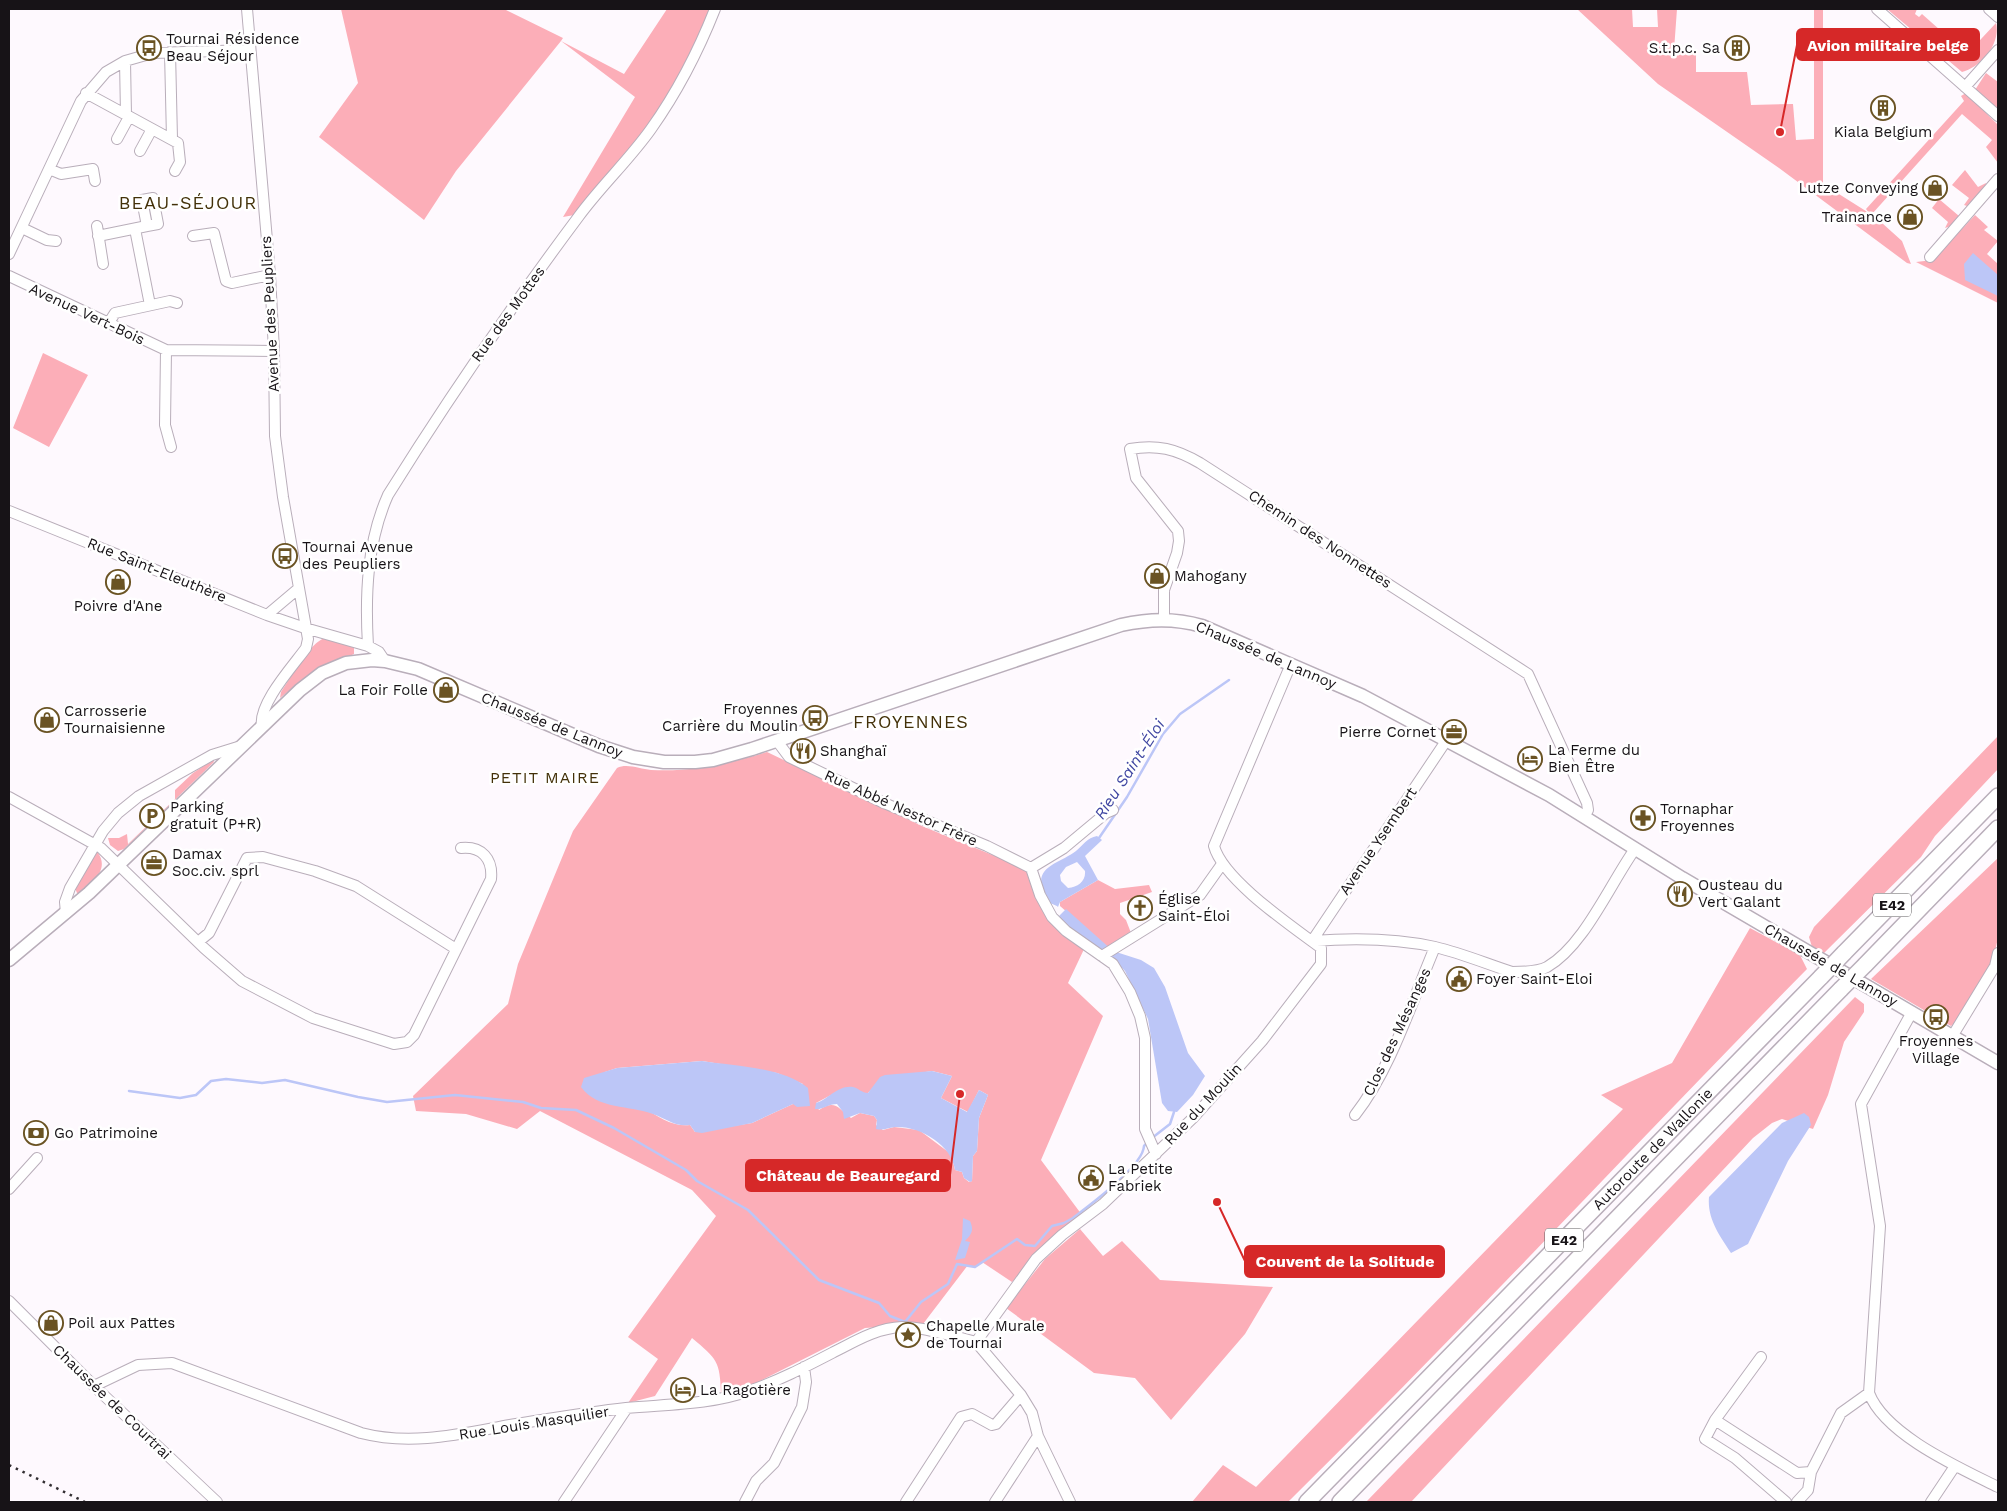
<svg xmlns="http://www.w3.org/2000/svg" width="2007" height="1511" viewBox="0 0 2007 1511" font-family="'Work Sans',sans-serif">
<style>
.green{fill:#fcaeb8;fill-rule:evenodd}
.water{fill:#bcc6f7;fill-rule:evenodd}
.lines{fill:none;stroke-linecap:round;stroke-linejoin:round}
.stream{stroke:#bcc6f7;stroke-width:2.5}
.minor-casing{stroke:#b9aeba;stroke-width:12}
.major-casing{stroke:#b9aeba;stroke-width:15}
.highway-casing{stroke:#b9aeba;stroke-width:18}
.minor{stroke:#fff;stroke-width:10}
.major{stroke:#fff;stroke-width:12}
.highway{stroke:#fff;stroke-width:15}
.rail{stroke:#322e32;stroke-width:2.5;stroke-dasharray:2.5 5;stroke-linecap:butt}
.highway-bridge-casing{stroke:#b9aeba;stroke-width:18;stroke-linecap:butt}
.highway-bridge{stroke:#fff;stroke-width:15}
.labels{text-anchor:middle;stroke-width:5;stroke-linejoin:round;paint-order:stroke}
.shield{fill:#fff;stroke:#5d5a5d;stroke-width:1}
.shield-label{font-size:14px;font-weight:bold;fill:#171317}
.poi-label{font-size:15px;fill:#171317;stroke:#fff;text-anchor:start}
.street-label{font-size:15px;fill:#171317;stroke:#fff}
.water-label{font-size:16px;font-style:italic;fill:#4047a2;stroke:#fff}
.neighbourhood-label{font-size:16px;letter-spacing:1px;fill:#433109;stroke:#fff}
.quarter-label{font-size:18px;letter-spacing:1px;fill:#433109;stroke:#fff}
.leader{fill:none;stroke:#d62828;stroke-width:2}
.callout-dot{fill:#d62828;stroke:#fff;stroke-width:2}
.callout{fill:#d62828;stroke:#d62828;stroke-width:2}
.callout-label{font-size:16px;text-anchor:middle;font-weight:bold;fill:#fff}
</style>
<rect width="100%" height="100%" fill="#fef9fe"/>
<path class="green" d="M341 9H504L563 38 561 41 624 74 667 9H709L684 77 580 214 563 217 635 97 561 41 456 171 424 220 319 137 358 83Z
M1577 9H1632L1633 27H1658L1657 9H1677L1674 50 1690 54 1696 53V72H1747L1751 105 1793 104 1796 140 1814 139V9H1823V184L1869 213 1866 209 1964 101 1961 96 1966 93 1998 125V163L1986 147 1992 140 1962 114 1872 214 1902 241 1911 264 1907 263 1779 168 1658 84Z
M1887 9H1917L1915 14 1919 17 1922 14 1967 54 1996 23C2001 44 1981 67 1962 72Z
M1986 73 1998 82V110L1975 90Z
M1965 170 1978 187 1986 183 1985 189 1967 206 1964 205 1969 198 1952 185Z
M1939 199 1959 216 1951 226 1945 228 1948 222 1932 208Z
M1975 215 1988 227 1984 230 1998 241 1987 254 1998 264V303L1916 262 1933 260Z
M43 353 88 375 49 447 13 428Z
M325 638 354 646V654L310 674 280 698 281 692C290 679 310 642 325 638Z
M1998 736V769L1935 836 1921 857 1824 953 1812 947 1809 937 1814 927Z
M767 752 922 826 1029 870 1048 912 1086 945 1068 983 1103 1016 1041 1160 1082 1215 1044 1247 1012 1282 982 1262 975 1267 968 1265 923 1324 865 1328 752 1385 721 1394C720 1361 717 1359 692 1338L655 1396 628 1403 658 1359 628 1337 716 1216 692 1190 540 1111 517 1129 466 1114 416 1111 413 1096 508 1004 518 964 573 831 617 768C627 763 640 769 651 770 694 772 726 764 767 752ZM702 1061 777 1073 803 1084 793 1104 752 1123 695 1132 690 1125C660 1129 626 1091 605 1072L617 1068ZM932 1071 952 1076 941 1098 968 1112 979 1090 988 1095 979 1118 977 1151 973 1156 972 1181 969 1182 964 1178 962 1172 955 1170 951 1154 919 1130 894 1127 883 1130 876 1125 877 1120 874 1116 860 1113 851 1118C838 1108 835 1099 819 1110L816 1103 831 1095 868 1093 872 1089 919 1073Z
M213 760 214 762 124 849 118 851 110 845 108 838H119L127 834 128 844 175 799V790L193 773Z
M94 853H98C110 870 91 883 80 893H77L75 888Z
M1998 858V938L1992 964 1962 1017 1951 1026 1871 979Z
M1098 880 1115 889 1149 885 1152 892 1120 903V914L1126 920 1131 933 1108 948 1060 906V902Z
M1750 928 1800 955 1807 969C1633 1146 1465 1328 1288 1502H1192L1223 1465 1256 1487 1623 1109 1601 1095 1672 1063Z
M1855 997 1864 1004V1012L1844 1042 1828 1095 1813 1129 1782 1119 1772 1123 1753 1138 1411 1502H1366Z
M1080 1229 1103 1256 1122 1241 1160 1280 1273 1287 1245 1334 1171 1420 1135 1378 1094 1373 1006 1308 1045 1259Z"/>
<path class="water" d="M1973 253 1998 275V296L1965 280 1964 264Z
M1097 836 1102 840 1085 856 1098 880 1060 902 1058 907C1055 904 1052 905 1049 902 1045 898 1044 893 1042 887 1036 866 1062 862 1076 851 1083 845 1087 838 1097 836ZM1077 862 1085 871C1086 881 1078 887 1068 888L1061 881 1060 875 1066 867Z
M1066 909 1113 951 1141 960 1154 968 1165 987 1188 1053 1205 1076 1193 1095 1177 1112 1168 1111 1162 1103 1148 1019 1125 971 1105 950 1094 947 1060 922 1059 916Z
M702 1061C734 1066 783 1067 808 1088L810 1106 797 1107 793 1104 752 1123 702 1133 695 1132 690 1125C675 1127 667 1119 653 1114 630 1105 598 1110 581 1087L584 1078 617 1068Z
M932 1071 952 1076 941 1098 967 1112 979 1090 988 1095 979 1118 977 1151 973 1156 972 1181 970 1182 964 1178 962 1172 955 1170C952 1145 920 1126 896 1127 889 1127 884 1131 876 1129L877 1120 874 1116 860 1113 844 1119 843 1112 837 1104C828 1104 823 1110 815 1109L816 1103C828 1100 837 1085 853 1087 858 1088 862 1093 868 1093L880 1077 885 1075Z
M1804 1113 1809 1117 1811 1125 1788 1161 1748 1244 1731 1253C1720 1236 1707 1219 1709 1197L1782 1123Z
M963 1218 970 1221C974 1230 972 1234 965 1241L970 1242 965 1258 955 1260 962 1239Z"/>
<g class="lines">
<path class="stream" d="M1099 838 1127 797 1163 734 1180 714 1229 680
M129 1091 180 1098 196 1095 211 1081 226 1079 262 1083 285 1080 358 1097 387 1102 455 1095 523 1102 541 1108 576 1110 614 1128 686 1170 697 1181 748 1210 819 1280 879 1303 890 1316 905 1322 921 1302 948 1284 957 1264 975 1267 1017 1239 1025 1245 1035 1246 1052 1226 1064 1223 1073 1218C1090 1205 1143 1166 1144 1146L1148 1142
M1152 1138 1170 1124 1174 1112"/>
<defs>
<path id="minor" d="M247 9 270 275 274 351 275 436 283 497 308 639 306 648C293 666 258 704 262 726
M1877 9 1998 116
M1989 9 1998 17
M170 52 172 139
M125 61 126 115
M1965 87 1998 50
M86 93 178 143 180 162 175 171
M117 139 129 117
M140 151 152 129
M49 169 61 174 93 169 95 181
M97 226 103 264
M22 228 47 240 56 241
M135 229 150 305
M98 236 147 226 142 200 153 198 158 224 147 226
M193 236 214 233 226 281 232 283 270 275
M9 254 81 101 106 72 125 61 153 53 249 50
M1930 257 1998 179
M9 276 166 350 274 351
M108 324 115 313 170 301 177 303
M166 350 165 425 171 447
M9 511 267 615 305 628 368 646 379 652 385 661
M267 615 299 588
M1164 620V590L1177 553 1179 541 1178 531 1136 478 1130 449C1157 444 1176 449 1200 463L1528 674 1587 803 1588 810 1584 817
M368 646C365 595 367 542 388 495 448 399 511 307 579 216 601 186 629 160 651 129 678 91 698 52 715 9
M777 741 789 757 884 803 987 846 1031 868 1040 895 1052 917 1066 931 1113 964 1130 992 1140 1016 1145 1038V1129L1156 1154
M9 797 101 848 204 948 242 981 313 1018 394 1044 407 1042 414 1035 491 879C493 859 482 846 461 848
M1031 868 1064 848 1106 813 1113 810
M66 913 65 902 70 888 103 831 118 813 139 796 212 755 241 746
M1312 941C1352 938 1395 938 1435 947 1461 953 1487 964 1512 972 1523 972 1537 972 1547 967 1584 946 1610 884 1635 849
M1312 941 1446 741
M198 942 209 933 247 858 263 857 315 871 356 886 456 949
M1102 956 1200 895 1222 864
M1912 1012 1861 1104 1880 1226 1869 1393C1885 1435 1960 1468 1998 1487
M1953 1035 1995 966 1998 953
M1355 1115C1391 1069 1412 1001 1435 947
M9 1189 37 1158
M9 1301 94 1386 217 1502
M976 1342 1036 1259 1062 1235 1103 1204 1193 1118 1262 1041 1321 964V948C1293 927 1223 880 1214 846L1291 664
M976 1342 1021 1395 1032 1413 1038 1436 1070 1502
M1761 1357 1715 1420 1797 1473 1811 1472 1841 1413 1869 1393
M94 1386 138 1365 172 1363 361 1433C411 1446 460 1434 510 1425 548 1419 588 1412 626 1408 668 1404 709 1405 749 1391 778 1381 805 1367 832 1353 854 1342 876 1328 902 1327 921 1326 956 1337 976 1342
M1715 1420 1705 1439 1735 1458 1786 1502
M564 1502 627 1408
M745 1502 756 1481 774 1463 802 1407 806 1382 804 1367
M906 1502 961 1417 972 1414 992 1425 996 1424 1021 1395
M995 1502 1038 1436
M1797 1502 1808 1490 1811 1472
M1931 1502 1955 1466"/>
<path id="major" d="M9 960 89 893 300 690 322 673 346 663 372 660 385 661 418 669 599 746 633 757 664 762H695L713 760 752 749 1121 625C1149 619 1174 618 1202 626L1363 696 1549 795 1682 878 1998 1063"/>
<g id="highway">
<path d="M1844 953 1998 796"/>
<path d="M1865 965 1998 828"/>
<path id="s1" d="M1307 1502 1821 977"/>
<path d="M1340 1502 1841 989"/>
</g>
</defs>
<use href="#minor" class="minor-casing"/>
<use href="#major" class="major-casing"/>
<use href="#highway" class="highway-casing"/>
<use href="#minor" class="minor"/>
<use href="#major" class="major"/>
<use href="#highway" class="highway"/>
<path class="rail" d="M9 1465 85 1502"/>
<defs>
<path id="highway-bridge" d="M1821 977 1844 953
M1841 989 1865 965"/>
</defs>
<use href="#highway-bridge" class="highway-bridge-casing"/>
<use href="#highway-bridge" class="highway-bridge"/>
</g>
<defs>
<symbol id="bus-ring" viewBox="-11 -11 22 22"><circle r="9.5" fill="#fff" stroke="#6a5323" stroke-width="1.5"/><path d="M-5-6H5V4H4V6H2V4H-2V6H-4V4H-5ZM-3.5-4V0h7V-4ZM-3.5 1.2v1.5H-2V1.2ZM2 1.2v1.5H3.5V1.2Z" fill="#6a5323"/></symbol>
<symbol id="building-ring" viewBox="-11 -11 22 22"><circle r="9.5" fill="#fff" stroke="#6a5323" stroke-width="1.5"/><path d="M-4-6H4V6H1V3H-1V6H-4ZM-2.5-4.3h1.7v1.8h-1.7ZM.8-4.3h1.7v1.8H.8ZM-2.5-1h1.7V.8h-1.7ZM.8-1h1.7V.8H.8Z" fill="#6a5323"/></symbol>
<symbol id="shop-ring" viewBox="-11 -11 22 22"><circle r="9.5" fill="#fff" stroke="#6a5323" stroke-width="1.5"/><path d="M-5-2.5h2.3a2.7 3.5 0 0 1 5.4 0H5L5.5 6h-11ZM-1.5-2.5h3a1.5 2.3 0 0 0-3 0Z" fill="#6a5323"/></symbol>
<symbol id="office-ring" viewBox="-11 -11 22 22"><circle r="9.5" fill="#fff" stroke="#6a5323" stroke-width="1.5"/><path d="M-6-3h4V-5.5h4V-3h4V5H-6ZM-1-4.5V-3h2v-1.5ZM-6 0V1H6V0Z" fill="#6a5323"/></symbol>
<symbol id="restaurant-ring" viewBox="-11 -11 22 22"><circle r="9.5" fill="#fff" stroke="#6a5323" stroke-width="1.5"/><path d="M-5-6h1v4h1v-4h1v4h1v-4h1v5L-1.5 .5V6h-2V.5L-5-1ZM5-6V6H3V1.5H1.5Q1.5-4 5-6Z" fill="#6a5323"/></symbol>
<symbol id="hotel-ring" viewBox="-11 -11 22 22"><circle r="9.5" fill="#fff" stroke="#6a5323" stroke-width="1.5"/><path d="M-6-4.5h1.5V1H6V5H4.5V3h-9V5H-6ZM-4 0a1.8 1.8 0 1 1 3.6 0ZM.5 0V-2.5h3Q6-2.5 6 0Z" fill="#6a5323"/></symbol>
<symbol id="parking-ring" viewBox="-11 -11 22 22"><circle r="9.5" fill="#fff" stroke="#6a5323" stroke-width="1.5"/><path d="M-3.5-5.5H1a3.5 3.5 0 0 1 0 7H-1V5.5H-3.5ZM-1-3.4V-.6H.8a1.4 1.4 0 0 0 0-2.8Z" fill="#6a5323"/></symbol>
<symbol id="pharmacy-ring" viewBox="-11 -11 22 22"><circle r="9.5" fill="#fff" stroke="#6a5323" stroke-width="1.5"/><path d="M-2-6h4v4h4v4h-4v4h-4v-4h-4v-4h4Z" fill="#6a5323"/></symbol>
<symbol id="church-ring" viewBox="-11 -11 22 22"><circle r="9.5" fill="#fff" stroke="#6a5323" stroke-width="1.5"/><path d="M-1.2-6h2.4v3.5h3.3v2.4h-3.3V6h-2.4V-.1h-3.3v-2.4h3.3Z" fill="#6a5323"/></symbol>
<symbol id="civic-ring" viewBox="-11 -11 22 22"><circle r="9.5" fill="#fff" stroke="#6a5323" stroke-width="1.5"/><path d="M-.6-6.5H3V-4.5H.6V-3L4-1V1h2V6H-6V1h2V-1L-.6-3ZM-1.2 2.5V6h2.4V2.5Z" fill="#6a5323"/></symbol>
<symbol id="bank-ring" viewBox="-11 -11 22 22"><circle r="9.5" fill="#fff" stroke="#6a5323" stroke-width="1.5"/><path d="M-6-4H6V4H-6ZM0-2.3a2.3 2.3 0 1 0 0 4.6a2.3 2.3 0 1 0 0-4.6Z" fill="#6a5323"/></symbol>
<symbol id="sight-ring" viewBox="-11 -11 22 22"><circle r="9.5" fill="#fff" stroke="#6a5323" stroke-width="1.5"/><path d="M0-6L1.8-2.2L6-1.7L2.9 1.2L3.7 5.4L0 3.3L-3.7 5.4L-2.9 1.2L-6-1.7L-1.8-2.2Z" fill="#6a5323"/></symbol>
</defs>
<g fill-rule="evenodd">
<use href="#bus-ring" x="135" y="34" width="28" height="28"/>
<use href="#building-ring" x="1723" y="34" width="28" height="28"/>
<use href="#building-ring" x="1869" y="94" width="28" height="28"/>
<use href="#shop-ring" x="1921" y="174" width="28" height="28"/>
<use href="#shop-ring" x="1896" y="203" width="28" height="28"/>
<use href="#bus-ring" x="271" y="542" width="28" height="28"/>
<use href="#shop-ring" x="1143" y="562" width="28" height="28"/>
<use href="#shop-ring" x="104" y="568" width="28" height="28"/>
<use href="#shop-ring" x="432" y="676" width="28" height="28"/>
<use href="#bus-ring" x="801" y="704" width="28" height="28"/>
<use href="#shop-ring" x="33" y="706" width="28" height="28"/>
<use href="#office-ring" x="1440" y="718" width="28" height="28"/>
<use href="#restaurant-ring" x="789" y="737" width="28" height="28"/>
<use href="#hotel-ring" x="1516" y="745" width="28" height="28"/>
<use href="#parking-ring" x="138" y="802" width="28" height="28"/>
<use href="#pharmacy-ring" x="1629" y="804" width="28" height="28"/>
<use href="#office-ring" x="140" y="849" width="28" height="28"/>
<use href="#restaurant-ring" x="1666" y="880" width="28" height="28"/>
<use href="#church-ring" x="1126" y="894" width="28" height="28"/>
<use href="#civic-ring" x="1445" y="965" width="28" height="28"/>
<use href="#bus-ring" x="1922" y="1003" width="28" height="28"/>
<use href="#bank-ring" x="22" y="1119" width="28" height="28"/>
<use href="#civic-ring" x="1077" y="1164" width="28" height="28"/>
<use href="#shop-ring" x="37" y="1309" width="28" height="28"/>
<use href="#sight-ring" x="894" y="1321" width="28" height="28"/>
<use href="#hotel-ring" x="669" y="1376" width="28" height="28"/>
</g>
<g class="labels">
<g class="shield">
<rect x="1873" y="893.5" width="38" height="23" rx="4"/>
<rect x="1545" y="1228.5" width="38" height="23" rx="4"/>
</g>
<g class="shield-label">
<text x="1892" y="910">E42</text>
<text x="1564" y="1245">E42</text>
</g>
<g class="poi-label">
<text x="166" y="44">Tournai Résidence<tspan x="166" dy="17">Beau Séjour</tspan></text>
<text x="1720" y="53" text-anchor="end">S.t.p.c. Sa</text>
<text x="1883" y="137" text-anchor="middle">Kiala Belgium</text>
<text x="1918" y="193" text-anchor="end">Lutze Conveying</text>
<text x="1892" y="222" text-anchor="end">Trainance</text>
<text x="302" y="552">Tournai Avenue<tspan x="302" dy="17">des Peupliers</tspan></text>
<text x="1174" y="581">Mahogany</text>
<text x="118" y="611" text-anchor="middle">Poivre d'Ane</text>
<text x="428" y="695" text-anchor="end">La Foir Folle</text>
<text x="798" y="714" text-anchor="end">Froyennes<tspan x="798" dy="17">Carrière du Moulin</tspan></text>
<text x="64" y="716">Carrosserie<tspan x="64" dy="17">Tournaisienne</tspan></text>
<text x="1436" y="737" text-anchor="end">Pierre Cornet</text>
<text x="1548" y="755">La Ferme du<tspan x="1548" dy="17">Bien Être</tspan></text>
<text x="820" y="756">Shanghaï</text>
<text x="170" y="812">Parking<tspan x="170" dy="17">gratuit (P+R)</tspan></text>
<text x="1660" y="814">Tornaphar<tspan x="1660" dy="17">Froyennes</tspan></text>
<text x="172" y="859">Damax<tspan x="172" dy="17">Soc.civ. sprl</tspan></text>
<text x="1698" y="890">Ousteau du<tspan x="1698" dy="17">Vert Galant</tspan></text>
<text x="1158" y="904">Église<tspan x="1158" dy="17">Saint-Éloi</tspan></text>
<text x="1476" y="984">Foyer Saint-Eloi</text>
<text x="1936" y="1046" text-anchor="middle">Froyennes<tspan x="1936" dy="17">Village</tspan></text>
<text x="54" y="1138">Go Patrimoine</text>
<text x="1108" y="1174">La Petite<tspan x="1108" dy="17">Fabriek</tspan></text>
<text x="68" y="1328">Poil aux Pattes</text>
<text x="926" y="1331">Chapelle Murale<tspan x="926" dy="17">de Tournai</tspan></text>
<text x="700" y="1395">La Ragotière</text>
</g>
<g class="street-label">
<text transform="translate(87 314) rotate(25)" y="5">Avenue Vert-Bois</text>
<text transform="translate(270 314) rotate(-93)" y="5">Avenue des Peupliers</text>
<text transform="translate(508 314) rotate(-54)" y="5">Rue des Mottes</text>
<text transform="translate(1320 539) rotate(33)" y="5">Chemin des Nonnettes</text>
<text transform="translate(157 570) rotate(22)" y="5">Rue Saint-Eleuthère</text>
<text transform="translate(1266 655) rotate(23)" y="5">Chaussée de Lannoy</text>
<text transform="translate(552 725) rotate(22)" y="5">Chaussée de Lannoy</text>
<text transform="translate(901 808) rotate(24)" y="5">Rue Abbé Nestor Frère</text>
<text transform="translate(1378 841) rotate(-56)" y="5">Avenue Ysembert</text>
<text transform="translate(1831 965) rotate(30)" y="5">Chaussée de Lannoy</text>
<text transform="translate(1397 1032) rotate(-65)" y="5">Clos des Mésanges</text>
<text transform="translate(1203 1104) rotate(-47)" y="5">Rue du Moulin</text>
<text dy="5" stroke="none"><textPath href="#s1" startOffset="494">Autoroute de Wallonie</textPath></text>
<text transform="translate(112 1402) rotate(44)" y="5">Chaussée de Courtrai</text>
<text transform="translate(534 1423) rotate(-9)" y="5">Rue Louis Masquilier</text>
</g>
<g class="water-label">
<text transform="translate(1129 769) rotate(-57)" y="6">Rieu Saint-Éloi</text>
</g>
<g class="neighbourhood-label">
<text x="545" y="783">PETIT MAIRE</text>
</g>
<g class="quarter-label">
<text x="188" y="209">BEAU-SÉJOUR</text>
<text x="911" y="728">FROYENNES</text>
</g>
</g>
<path class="leader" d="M1780 132L1797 45M960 1094L950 1175M1217 1202L1245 1261"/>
<g class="callout-dot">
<circle cx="1780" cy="132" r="5"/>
<circle cx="960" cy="1094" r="5"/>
<circle cx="1217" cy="1202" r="5"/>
</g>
<g class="callout">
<rect x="1797" y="29" width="182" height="31" rx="5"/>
<rect x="746" y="1160" width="204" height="31" rx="5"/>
<rect x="1245" y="1246" width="199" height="31" rx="5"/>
</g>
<g class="callout-label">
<text x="1888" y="51">Avion militaire belge</text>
<text x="848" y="1181">Château de Beauregard</text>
<text x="1345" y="1267">Couvent de la Solitude</text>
</g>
<rect width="2007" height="1511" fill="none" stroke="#171317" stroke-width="20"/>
</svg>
